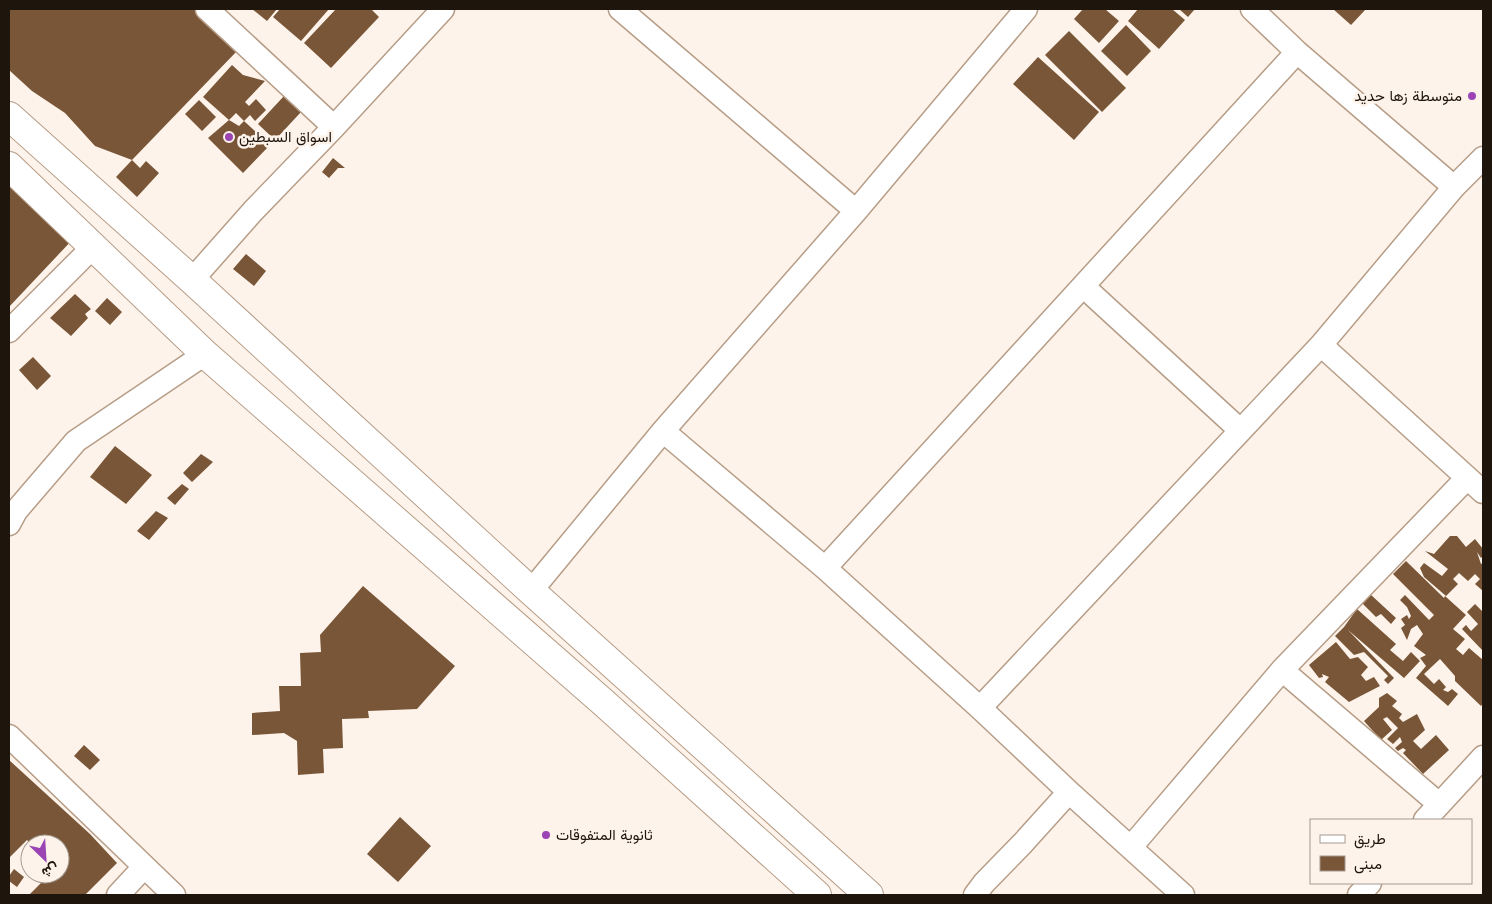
<svg xmlns="http://www.w3.org/2000/svg" width="1492" height="904" viewBox="0 0 1492 904" font-family="Jost,Vazirmatn,sans-serif">
<style>
.building{fill:#785637}
.lines{fill:none;stroke-linecap:round;stroke-linejoin:round}
.minor-casing{stroke:#b69d87;stroke-width:25}
.tertiary-casing{stroke:#b69d87;stroke-width:30}
.minor{stroke:#fff;stroke-width:22}
.tertiary{stroke:#fff;stroke-width:28}
.poi-dot{fill:#9a45b3;stroke:#fef3ea;stroke-width:2}
.labels{text-anchor:middle;stroke-width:5;stroke-linejoin:round;paint-order:stroke}
.poi-label{font-size:15px;fill:#1e150d;stroke:#fef3ea;text-anchor:start}
</style>
<rect width="100%" height="100%" fill="#fef3ea"/>
<path class="building" d="M9 9H194L237 51 132 160 140 168 146 161 159 173 137 197 116 177 132 160 95 146 65 113 32 91 9 70Z
M252 9H277L267 21Z
M280 9H329L301 41 273 17Z
M336 9H371L379 17 331 68 304 43Z
M1083 9H1105L1119 21 1099 43 1074 19Z
M1138 9H1172L1185 20 1159 49 1128 21Z
M1179 9H1195L1188 17Z
M1333 9H1366L1351 25Z
M1126 25 1151 51 1127 76 1101 51Z
M1069 31 1126 88 1102 112 1045 55Z
M1038 57 1099 112 1074 140 1013 84Z
M232 65 243 75 265 81 245 102 249 106 256 99 266 110 255 121 250 115 244 121 236 113 229 120 203 97Z
M284 96 301 112 275 140 258 124Z
M199 100 216 117 202 131 185 114Z
M229 120 239 126 244 121 270 145 243 173 208 138Z
M333 158 345 168H338L329 178 322 172Z
M9 184 74 238 9 307Z
M246 254 266 271 254 286 233 269Z
M75 294 91 309 85 314 88 318 71 336 50 318Z
M107 298 122 312 110 325 95 311Z
M33 357 51 376 37 390 19 370Z
M115 446 152 475 126 504 90 477Z
M201 454 213 462 192 482 183 473Z
M182 484 189 489 175 505 167 498Z
M156 511 168 518 149 540 137 531Z
M1450 536H1457L1466 547 1475 539 1483 549V556L1481 558 1477 552 1481 564 1483 563V591L1475 584 1480 579 1475 574 1468 581 1459 573 1453 579 1458 584 1446 596 1424 577 1420 568 1424 563 1442 576 1448 569 1425 551 1434 554Z
M1406 561 1444 598 1445 596 1466 615 1453 629 1465 639 1456 649 1463 655 1469 648 1483 660V703L1481 706 1455 681V676L1440 659 1424 674 1434 684 1439 679 1446 687 1443 690 1448 692 1452 689 1458 694 1448 706 1416 678 1426 666 1420 658 1426 655 1414 646 1423 634 1417 625 1411 629 1407 640 1401 628 1405 625 1401 619 1407 615 1409 619 1411 616 1407 607 1400 600 1405 595 1429 620 1434 615 1393 574Z
M363 586 455 666 417 709 368 711 369 718 342 719 343 748 323 749 324 773 298 775 297 741 284 733 252 735V713L280 711 279 686H301L300 653 321 652 320 635Z
M1370 594 1396 618 1391 624 1381 614 1376 617 1362 603Z
M1475 604 1483 612V651L1462 629 1466 625 1471 631 1478 624 1467 612Z
M1357 609 1396 644 1390 650 1403 661 1411 652 1420 661 1404 678 1348 630 1394 678 1388 684 1384 680 1388 676 1364 652 1354 655 1335 636 1344 627Z
M1336 642 1350 659 1358 657 1368 667 1361 675 1366 681 1374 677 1380 686 1349 702 1325 682 1329 677 1322 674 1323 677 1319 678 1309 665Z
M1387 693 1397 701 1392 706 1402 714 1399 718 1403 722 1417 714 1425 730 1413 741 1421 749 1436 735 1449 750 1423 774 1403 753 1406 750 1403 748 1398 751 1395 748 1402 742 1400 737 1393 744 1387 739 1398 728 1387 717 1383 719 1392 730 1381 740 1364 721 1379 707V698Z
M84 745 100 760 90 770 74 756Z
M9 760 90 834 117 863 85 895H29L50 874H60V844H31L27 840 9 858Z
M400 817 431 846 398 882 367 854Z
M14 869 24 877 17 887 9 881V876Z"/>
<g class="lines">
<defs>
<path id="minor" d="M207 9 334 127
M620 9 856 211
M1252 9 1297 52 1454 187
M192 280 253 211 334 127 443 9
M1083 286 1240 430
M9 331 94 246
M1321 345 1483 492
M663 431 825 568 980 708 1069 792 1183 895
M9 524 16 511 76 441 205 354
M825 568 1297 52
M531 591 663 431 856 211 1026 9
M1282 670 1439 804
M980 708 1321 345 1454 187 1483 158
M9 736 174 895
M1425 820 1483 757
M1131 847 1282 670 1467 478
M118 895 144 867
M975 895 984 883 1023 843 1069 792
M1359 895 1370 883"/>
<path id="tertiary" d="M9 116 192 280 531 591 869 895
M9 166 205 354 604 703 817 895"/>
</defs>
<use href="#minor" class="minor-casing"/>
<use href="#tertiary" class="tertiary-casing"/>
<use href="#minor" class="minor"/>
<use href="#tertiary" class="tertiary"/>
</g>
<g class="poi-dot">
<circle cx="1472" cy="96" r="5"/>
<circle cx="229" cy="137" r="5"/>
<circle cx="546" cy="835" r="5"/>
</g>
<g class="labels">
<g class="poi-label">
<text x="1462" y="101" text-anchor="end">متوسطة زها حديد</text>
<text x="239" y="142">اسواق السبطين</text>
<text x="556" y="840">ثانوية المتفوقات</text>
</g>
</g>
<rect width="1492" height="904" fill="none" stroke="#1e150d" stroke-width="20"/>
<rect x="1310" y="819" width="162" height="65" fill="#fef3ea" stroke="#a49a92"/>
<rect x="1320" y="835" width="25" height="8" fill="#ffffff" stroke="#a49a92"/>
<text x="1354" y="844" font-size="15" fill="#1e150d">طريق</text>
<rect x="1320" y="856" width="25" height="15" fill="#785637" stroke="#a49a92"/>
<text x="1354" y="869" font-size="15" fill="#1e150d">مبنى</text>
<g transform="translate(45 859) rotate(155)"><circle r="24" fill="#fef3ea" stroke="#a49a92"/>
<path d="M0-4L9 19L0 12L-9 19Z" fill="#9a45b3"/>
<text y="-8" font-size="14" font-weight="bold" text-anchor="middle" fill="#1e150d">ش</text>
</g>
</svg>
